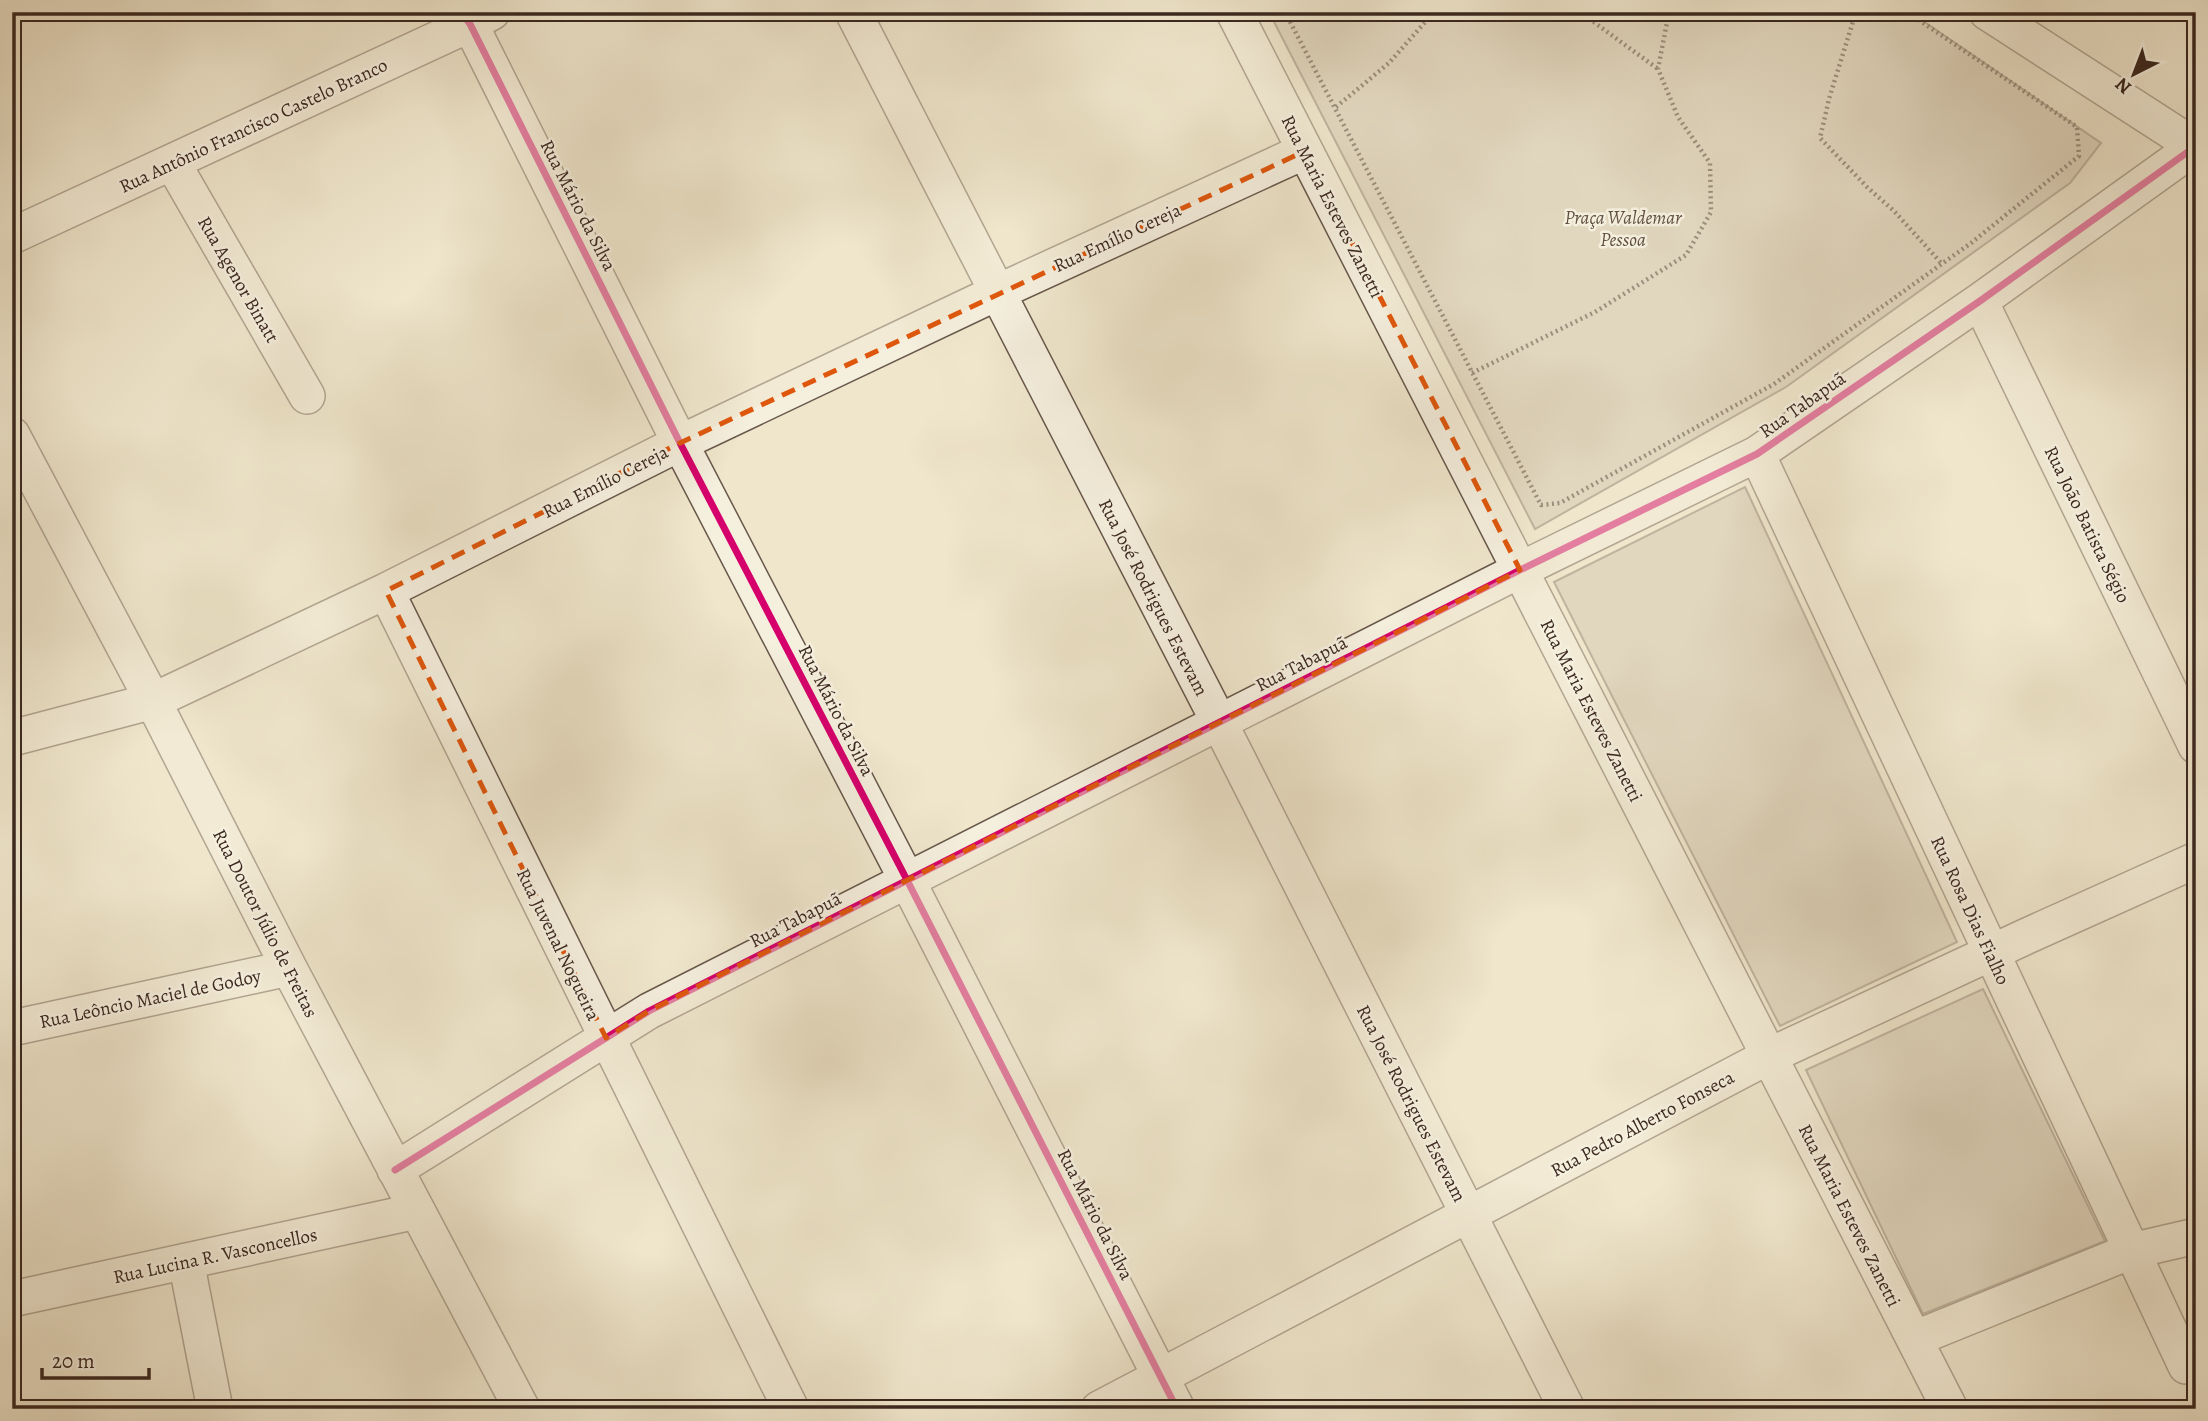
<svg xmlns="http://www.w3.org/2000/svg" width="2208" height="1421" viewBox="0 0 2208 1421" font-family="Alegreya,serif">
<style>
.green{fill:#d0c6af;stroke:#867768;stroke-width:2}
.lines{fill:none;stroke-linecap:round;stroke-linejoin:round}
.street-casing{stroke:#68584b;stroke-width:38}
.path{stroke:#3b2820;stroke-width:4.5;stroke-dasharray:2 3.5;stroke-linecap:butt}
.street{stroke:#f5efde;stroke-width:35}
.cycleway-casing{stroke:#f5efde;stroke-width:11}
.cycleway{stroke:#d6006c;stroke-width:7}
.marked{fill:none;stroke:#df570d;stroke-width:5;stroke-dasharray:14 9;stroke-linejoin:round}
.labels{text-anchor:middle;stroke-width:5;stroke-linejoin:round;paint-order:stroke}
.street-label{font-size:19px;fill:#3b2820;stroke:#f5efde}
.park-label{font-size:19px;font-style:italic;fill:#605044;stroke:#f5efde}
</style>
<rect width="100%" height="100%" fill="#efe6cc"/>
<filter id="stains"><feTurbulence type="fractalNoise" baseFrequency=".00286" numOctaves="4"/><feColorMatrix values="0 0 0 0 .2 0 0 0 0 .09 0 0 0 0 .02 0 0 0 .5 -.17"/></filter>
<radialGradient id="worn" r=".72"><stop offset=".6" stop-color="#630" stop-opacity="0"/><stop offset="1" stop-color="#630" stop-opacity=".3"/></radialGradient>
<path class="green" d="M1269 12H1910L2101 143 2070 183 1786 387 1535 529Z
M1745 487 1957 942 1780 1026 1554 582Z
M1983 989 2105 1241 1923 1314 1806 1070Z"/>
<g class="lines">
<defs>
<path id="street" d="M461 12 470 24 680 443 907 880 1177 1409
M853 12 1219 722 1567 1409
M1234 12 1950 1409
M1987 12 2196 147
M172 162 307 396
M12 236 470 24 492 12
M1980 301 2196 746
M12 435 153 701 289 968 522 1409
M1757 454 2186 1366
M386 591 791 1409
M12 738 153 701 386 591 680 443 996 293 1305 151
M12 1028 289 968
M395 1170 649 1011 1520 570 1757 454 1980 301 2196 146
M186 1261 215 1409
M12 1299 417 1211
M1914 1339 2131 1251 2196 1236
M1099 1409 1769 1056 2027 936 2196 860"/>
</defs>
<use href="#street" class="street-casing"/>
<path class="path" d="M1285 12 1541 505 1560 503 1774 384 1971 243 2079 156 2077 127 1907 12
M1580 12 1658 69
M1856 12 1829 99 1820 138 1867 187 1894 211 1942 264
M1336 107 1389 63 1434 12
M1472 373 1595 312 1686 255 1711 212 1710 163 1678 117 1658 69 1669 12"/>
<use href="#street" class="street"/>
<defs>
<path id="cycleway" d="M461 12 470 24 680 443 907 880 1177 1409
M395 1170 649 1011 1520 570 1757 454 1980 301 2196 146"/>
</defs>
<use href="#cycleway" class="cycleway-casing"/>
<use href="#cycleway" class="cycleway"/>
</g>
<path d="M0 0H2208V1421H0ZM1305 151 1520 570 649 1011 606 1038 386 591 680 443Z" fill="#efe6cc" fill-opacity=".55" fill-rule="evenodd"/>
<path class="marked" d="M1305 151 1520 570 649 1011 606 1038 386 591 680 443Z"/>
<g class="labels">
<g class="street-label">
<text transform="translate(253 125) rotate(-25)" y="7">Rua Antônio Francisco Castelo Branco</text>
<text transform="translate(579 205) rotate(63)" y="7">Rua Mário da Silva</text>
<text transform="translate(1333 206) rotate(63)" y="7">Rua Maria Esteves Zanetti</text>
<text transform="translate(1117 237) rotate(-25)" y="7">Rua Emílio Cereja</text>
<text transform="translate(239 279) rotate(60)" y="7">Rua Agenor Binatt</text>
<text transform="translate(1802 404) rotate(-35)" y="7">Rua Tabapuã</text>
<text transform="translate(605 481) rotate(-27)" y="7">Rua Emílio Cereja</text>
<text transform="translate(2088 524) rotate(64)" y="7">Rua João Batista Ségio</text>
<text transform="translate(1154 597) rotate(63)" y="7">Rua José Rodrigues Estevam</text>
<text transform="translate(1301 663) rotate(-27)" y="7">Rua Tabapuã</text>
<text transform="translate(837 710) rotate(63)" y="7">Rua Mário da Silva</text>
<text transform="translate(1592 710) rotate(63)" y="7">Rua Maria Esteves Zanetti</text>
<text transform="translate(1971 910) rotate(65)" y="7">Rua Rosa Dias Fialho</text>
<text transform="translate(795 919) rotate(-27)" y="7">Rua Tabapuã</text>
<text transform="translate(266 923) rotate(63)" y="7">Rua Doutor Júlio de Freitas</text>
<text transform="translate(559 944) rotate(64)" y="7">Rua Juvenal Nogueira</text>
<text transform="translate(150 998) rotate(-12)" y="7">Rua Leôncio Maciel de Godoy</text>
<text transform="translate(1412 1103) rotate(63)" y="7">Rua José Rodrigues Estevam</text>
<text transform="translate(1642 1123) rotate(-28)" y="7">Rua Pedro Alberto Fonseca</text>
<text transform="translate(1096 1214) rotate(63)" y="7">Rua Mário da Silva</text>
<text transform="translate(1850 1215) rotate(63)" y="7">Rua Maria Esteves Zanetti</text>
<text transform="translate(215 1255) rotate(-12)" y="7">Rua Lucina R. Vasconcellos</text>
</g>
<g class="park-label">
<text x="1623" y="224">Praça Waldemar<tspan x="1623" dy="22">Pessoa</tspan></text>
</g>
</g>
<rect width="2208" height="1421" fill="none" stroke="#efe6cc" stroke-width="42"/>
<rect x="14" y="14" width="2180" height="1393" fill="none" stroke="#3b2820" stroke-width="3.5"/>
<rect x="21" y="21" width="2166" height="1379" fill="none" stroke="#3b2820" stroke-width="2"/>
<g transform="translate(2134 74) rotate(222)" stroke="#f5efde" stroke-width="5" paint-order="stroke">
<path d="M0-5L12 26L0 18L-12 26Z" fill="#3b2820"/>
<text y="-10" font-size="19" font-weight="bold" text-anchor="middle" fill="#3b2820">N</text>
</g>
<path d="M42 1368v10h107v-10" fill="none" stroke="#3b2820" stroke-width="3.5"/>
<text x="52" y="1368" font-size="21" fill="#3b2820" stroke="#f5efde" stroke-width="5" paint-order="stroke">20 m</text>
<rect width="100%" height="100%" filter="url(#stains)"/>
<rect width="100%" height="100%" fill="url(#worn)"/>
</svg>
